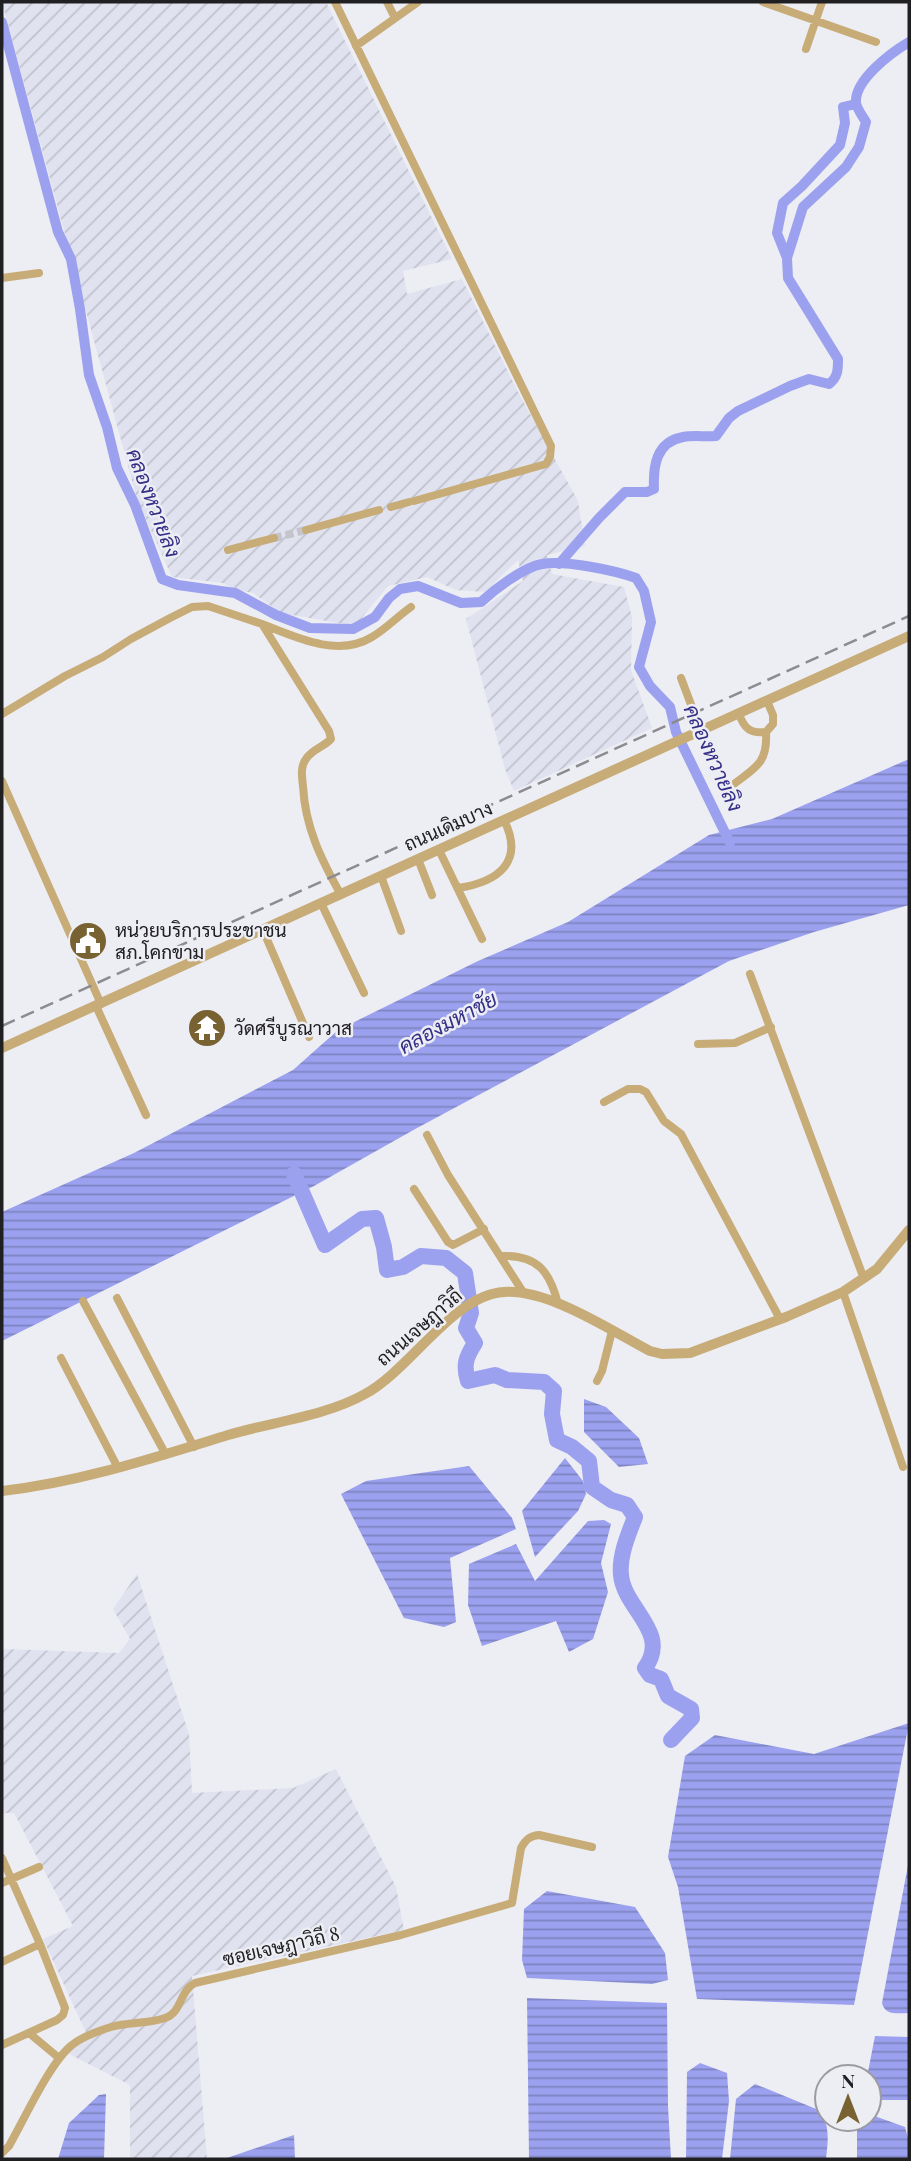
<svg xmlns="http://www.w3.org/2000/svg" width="911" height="2161" viewBox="0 0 911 2161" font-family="'Playfair Display',Sarabun,serif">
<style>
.industrial{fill:url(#industrial-furrows)}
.water{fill:url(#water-rules)}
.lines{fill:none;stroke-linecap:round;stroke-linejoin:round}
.canal{stroke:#9ba1ee;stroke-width:10}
.river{stroke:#9ba1ee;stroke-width:16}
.minor-tunnel{stroke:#c4c4ca;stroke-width:8;stroke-dasharray:8 4;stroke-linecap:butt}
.minor{stroke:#c7ac77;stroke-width:8}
.tertiary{stroke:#c7ac77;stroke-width:10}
.rail{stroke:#8b8b90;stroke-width:2.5;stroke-dasharray:14 7;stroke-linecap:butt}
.labels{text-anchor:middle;stroke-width:5;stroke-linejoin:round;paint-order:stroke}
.street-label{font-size:19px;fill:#202023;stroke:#ededf4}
.poi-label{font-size:19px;fill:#202023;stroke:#ededf4;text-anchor:start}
.water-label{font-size:21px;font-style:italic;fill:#352f87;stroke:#ededf4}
</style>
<defs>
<pattern id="industrial-furrows" width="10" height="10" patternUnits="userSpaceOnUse" patternTransform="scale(1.75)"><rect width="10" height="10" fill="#e0e2f0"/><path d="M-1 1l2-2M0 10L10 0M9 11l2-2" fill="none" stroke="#c0c2ce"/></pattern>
<pattern id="water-rules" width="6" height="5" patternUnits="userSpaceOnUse" patternTransform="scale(1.75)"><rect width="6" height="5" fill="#9ba1ee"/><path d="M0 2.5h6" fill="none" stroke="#7e83c0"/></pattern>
</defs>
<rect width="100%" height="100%" fill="#ededf4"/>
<path class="industrial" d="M2 2H326L452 259 403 271 407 294 462 279 518 392 578 501 585 546 547 555 552 574 624 587 632 617 631 670 652 728 514 791 505 769 466 619 523 581 518 560 485 592 456 590 427 577 388 586 355 626 281 613 253 593 233 589 223 583 172 577 137 499Z
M137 1574 189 1734 192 1793 293 1788 336 1769 396 1887 404 1930 192 1976 207 2159H130V2085L63 2051 88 2037 43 1939 73 1926 14 1813H2V1649L119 1653 130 1639 113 1609Z"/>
<path class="water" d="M909 759V905L814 932 729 961 417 1128 314 1186 2 1341V1212L134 1153 293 1070 338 1030 478 961 568 922 709 835 772 819Z
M584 1399 606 1407 639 1438 648 1464 619 1467 584 1432Z
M565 1458 583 1481 586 1494 578 1511 535 1557 522 1511Z
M469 1466 512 1518 516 1529 450 1558 456 1622 444 1627 404 1618 341 1494 366 1481Z
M604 1520 611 1524 601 1563 608 1592 593 1639 569 1652 556 1621 482 1646 468 1605 469 1564 516 1544 535 1581 588 1521Z
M909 1723 854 2005 697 1999 678 1887 668 1857 685 1756 715 1735 814 1754Z
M909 1860V2013C898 2013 885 2016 882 2003Z
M547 1891 635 1907 665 1953 668 1980 652 1984 527 1978 522 1960 524 1909Z
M527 1998 667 2003 668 2106 671 2159H529Z
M875 2036 909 2037V2100H874L869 2095V2077H867Z
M700 2063 727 2073 729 2101 722 2159H686L687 2072Z
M755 2084 821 2111C830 2128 828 2141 826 2159H730L736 2099Z
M106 2094 104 2159H58L69 2123 99 2095Z
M869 2114 905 2127 909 2142V2159H857V2119H869Z
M294 2135 295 2159H224Z"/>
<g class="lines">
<path class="canal" d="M2 22 58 232 71 259 80 309 89 375 107 427 117 468 135 505 162 579 178 585 235 593 276 615 310 628 353 629 375 617 389 598 400 589 418 586 461 603 481 602C495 589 524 567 542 564 565 560 613 570 636 578L644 591 651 622 639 667 650 686 670 707 676 732 730 843
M787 258 803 207 846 167 859 147 866 122C863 117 857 109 856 103 854 80 892 52 909 42
M559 564 599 518 625 492H647L654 489C653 466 656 442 683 437 694 435 705 437 716 436L729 418 738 411 790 386 809 379 829 384C838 377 838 370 838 359L788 278 787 258 777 233 783 203 802 186 840 145 845 123 843 107 856 104"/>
<path class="river" d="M294 1174 325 1245 362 1219 376 1218 384 1247 387 1270 403 1267 421 1256 446 1258 465 1273 471 1313 466 1328 475 1343C466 1357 463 1365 468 1381L495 1375 507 1380 544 1382 554 1391 552 1414 557 1440 572 1447 589 1461 592 1487 611 1500 627 1505 635 1517C628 1535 619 1556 621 1575 624 1609 671 1632 645 1668L650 1675 661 1679 668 1696 691 1709 692 1718 671 1740"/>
<path class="minor-tunnel" d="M274 538 306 530"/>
<path class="minor" d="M335 2 551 446 550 457 546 464 414 501
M387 2 395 18
M763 2 876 42
M356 46 418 2
M806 49 822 2
M2 278 39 273
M391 507 409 502
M306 530 379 510
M228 550 274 538
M262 624C295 637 338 658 372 637 386 629 398 616 411 607
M681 678 701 731
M2 714 65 676 103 657 131 639 170 618 192 607 208 606 262 624 329 731 331 739C324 747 312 749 306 759 300 767 302 777 303 786 305 827 321 859 341 895
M739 714C744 728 750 734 766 732L773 724V715L767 701
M2 781 101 1004
M729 788C753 768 768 766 766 732
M439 850 482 939
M418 859 432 895
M381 876 401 931
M458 888C498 882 525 862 504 820
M321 903 364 993
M263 930 309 1037
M750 974 864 1279
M96 1006 146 1115
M698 1044 735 1043 771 1027
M604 1102 628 1089H640L646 1092 664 1121 681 1134 780 1319
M427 1135 448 1175 523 1292
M414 1189 448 1242 453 1245 484 1229
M502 1256C538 1255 550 1272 558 1304
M843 1292 903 1467
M117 1298 194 1447
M83 1301 166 1455
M61 1358 118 1468
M597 1381 602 1371 612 1331
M2 1858 40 1944 65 2008 63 2015 57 2020 2 2045
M2 1883 39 1867
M2 1962 40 1944
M29 2033 59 2058
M2 2153 9 2146C24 2120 50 2062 72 2045 83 2036 98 2031 111 2027 128 2022 148 2024 165 2018 182 2013 179 1991 195 1983L401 1935 512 1903 521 1848C526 1839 530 1836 539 1835L592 1847"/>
<path class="tertiary" d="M2 1048 909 636
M2 1491C80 1482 153 1458 228 1435 272 1422 326 1416 365 1394 411 1369 453 1295 504 1292 549 1289 610 1330 650 1351L662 1354 690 1353 786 1317 843 1292 877 1269 909 1230"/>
<path class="rail" d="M2 1026 909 616"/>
</g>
<defs>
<symbol id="civic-disc" viewBox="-11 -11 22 22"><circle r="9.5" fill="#796232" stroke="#ededf4"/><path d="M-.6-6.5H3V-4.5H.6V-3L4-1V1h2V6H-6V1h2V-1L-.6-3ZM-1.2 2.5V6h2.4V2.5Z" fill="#fff"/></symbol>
<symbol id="temple-disc" viewBox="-11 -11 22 22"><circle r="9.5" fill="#796232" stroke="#ededf4"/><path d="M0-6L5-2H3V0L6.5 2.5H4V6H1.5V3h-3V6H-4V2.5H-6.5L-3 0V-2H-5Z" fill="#fff"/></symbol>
</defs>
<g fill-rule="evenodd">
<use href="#civic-disc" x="66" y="919" width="44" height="44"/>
<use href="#temple-disc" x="185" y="1006" width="44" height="44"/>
</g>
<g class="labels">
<g class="street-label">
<text transform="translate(448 826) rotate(-24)" y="7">ถนนเดิมบาง</text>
<text transform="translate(419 1327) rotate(-41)" y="7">ถนนเจษฎาวิถี</text>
<text transform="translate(281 1946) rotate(-13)" y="7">ซอยเจษฎาวิถี 8</text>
</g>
<g class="poi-label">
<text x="115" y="937">หน่วยบริการประชาชน<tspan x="115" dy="22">สภ.โคกขาม</tspan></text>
<text x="234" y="1035">วัดศรีบูรณาวาส</text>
</g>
<g class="water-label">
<text transform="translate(153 503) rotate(69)" y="7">คลองหวายลิง</text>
<text transform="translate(713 758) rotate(66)" y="7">คลองหวายลิง</text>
<text transform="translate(448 1023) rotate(-28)" y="7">คลองมหาชัย</text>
</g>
</g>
<rect width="911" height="2161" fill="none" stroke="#202023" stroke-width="7"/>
<g transform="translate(848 2098)"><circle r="33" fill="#ededf4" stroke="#9b9ba0" stroke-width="2"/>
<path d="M0-5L12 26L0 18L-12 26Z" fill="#796232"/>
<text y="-10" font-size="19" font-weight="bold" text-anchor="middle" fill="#202023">N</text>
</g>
</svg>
